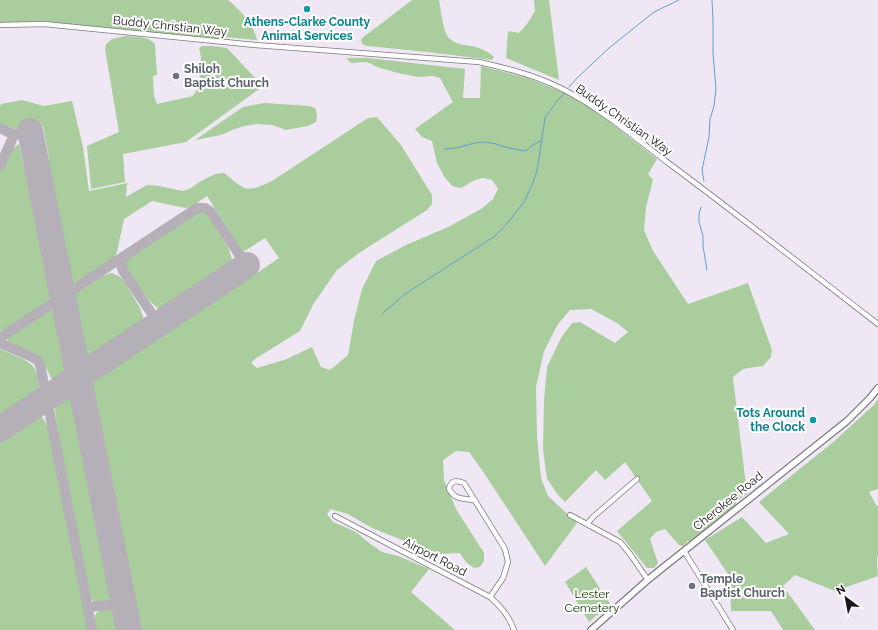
<svg xmlns="http://www.w3.org/2000/svg" width="878" height="630" viewBox="0 0 878 630" font-family="Raleway,sans-serif">
<style>
.green{fill:#a9cd9d}
.lines{fill:none;stroke-linecap:round;stroke-linejoin:round}
.stream{stroke:#62a0ca;stroke-width:1}
.taxiway{stroke:#b5afb8;stroke-width:10}
.runway{stroke:#b5afb8;stroke-width:26}
.minor-casing{stroke:#7e7882;stroke-width:6}
.major-casing{stroke:#7e7882;stroke-width:8}
.minor{stroke:#fff;stroke-width:4.5}
.major{stroke:#fff;stroke-width:5.5}
.culture-dot{fill:#0f9aa8;stroke:#fff;stroke-width:1.5}
.worship-dot{fill:#6b7280;stroke:#fff;stroke-width:1.5}
.labels{text-anchor:middle;stroke-width:4;stroke-linejoin:round;paint-order:stroke}
.culture-label{font-size:12px;font-weight:bold;fill:#0d838f;stroke:#fff}
.street-label{font-size:12px;fill:#19161a;stroke:#fff}
.worship-label{font-size:12px;font-weight:bold;fill:#5b616d;stroke:#fff;text-anchor:start}
.park-label{font-size:12px;fill:#0f3700;stroke:#fff}
</style>
<rect width="100%" height="100%" fill="#efe8f4"/>
<path class="green" d="M0 0H228C241 11 253 23 257 40L225 37V40L48 22H0Z
M412 0H439C441 10 443 33 450 39 456 44 464 45 471 46 480 48 488 51 494 57L492 60 427 52 367 46 362 44 361 39Z
M534 0H549L559 80 506 58 508 31 519 33 527 24 535 11Z
M126 36C137 37 148 36 155 44L157 75 153 76 154 96 157 104 193 96 199 87 200 79 201 57 199 48 202 46H211L227 48 257 80 259 89 186 142 123 154 125 182 91 189 87 146 119 132 105 49 106 44 112 39Z
M346 58H368L465 69 463 98H480L481 66 528 78 560 91 592 108 657 159 648 174 653 180 646 207 644 230 653 251 688 304 748 283 772 350 771 357 763 366 743 369 733 377 747 494 736 502 737 505 690 543 688 541 683 546 679 545 665 529 656 532 650 539 658 563 654 568H647L617 531 652 501 625 462 605 480 596 470 565 502 558 495 547 479 543 449 544 400 547 367 561 338 572 323 580 322 615 343 628 332 617 323 591 309 570 310 558 324 544 351 536 387 537 437 541 478 548 496 577 523 545 566 482 470 469 452 456 451 443 460 444 480 456 509 484 553V561L480 567 474 568 466 562 460 553 438 554 372 528 348 514 331 509 327 514 333 522 356 532 369 543 382 552 398 556 429 569 411 592 455 630H138L88 381 255 270 257 273 279 258 265 238 243 252 207 196 191 207 185 208 152 201 124 219 117 252 115 257 74 285H69L47 171 49 159 43 126 14 131 0 125V106L1 104 22 100 44 106 72 101 83 147 89 191 127 183 126 197 147 185 159 186 183 191 191 188 201 181 215 174 224 173C230 177 237 185 245 188 253 191 265 184 272 181L368 118 377 117 401 145 432 195V204L427 210 359 253 337 270 314 303 300 331 255 359 251 363 257 368 287 359 312 347 321 367 330 370 348 355 354 321 362 289 376 261 406 245 448 227 481 209 493 199 498 189 492 180 483 178 475 180 461 188 452 186 444 176 437 163 432 141 422 137 415 129 453 102 440 78 434 76 418 77 398 73 377 67 367 62 351 63Z
M264 103 310 106 316 109 317 116 316 122 308 126 286 130 272 125 257 124 244 126 232 130 221 135 195 140 243 107Z
M19 144 23 164 29 172 54 296 53 298 6 329 0 331V171L10 150Z
M201 212H205L209 217 229 249 233 263 161 311C157 308 153 304 149 300 145 295 127 272 126 266 125 263 127 261 129 258L197 213Z
M111 273 119 276 124 281 140 308 145 322 84 362 71 297 103 276Z
M53 310 57 312 68 373 55 381 51 378 42 359 37 354 7 341 9 338 12 335 49 311Z
M0 349C8 353 26 359 32 365 39 372 39 384 39 393L0 419Z
M72 392 113 592C112 602 103 604 94 602L90 598 58 434 55 411V403Z
M878 398V489L869 492 876 505 878 506V556L877 558 878 576 835 591 795 575 783 586 815 630H783L771 611H731L730 577 705 540 742 517 766 543 789 534 759 502 832 443 875 404Z
M38 414C50 422 51 441 54 453L89 630H0V440Z
M586 567 610 604 589 622 565 582Z
M110 608C119 612 119 621 120 630H96C93 616 93 610 110 608Z"/>
<g class="lines">
<path class="stream" d="M569 87 577 78 609 48 654 12 679 0
M444 149 456 148 475 143 485 142 496 144 505 147 524 151 527 150 533 145 541 141
M704 181 702 170 709 137 710 119 714 106 716 89 713 53V20L712 0
M701 207 699 214V222L703 236V246L707 270
M383 313 405 294 495 236 505 226 524 202 532 185 537 171 545 118 557 101 565 93"/>
<path class="taxiway" d="M0 128 14 135
M0 166 14 135 30 131
M127 254C122 259 120 264 123 271L158 323
M0 338 197 208H205L211 212 246 265
M0 343 32 357 37 360 40 364 92 630
M88 607 124 604"/>
<path class="runway" d="M30 131 129 630
M0 429 247 265"/>
<defs>
<path id="minor" d="M0 25 44 24 255 45 479 62C504 68 528 73 552 84 595 103 634 137 671 165 741 217 809 271 878 324
M475 500C463 498 456 501 449 489 451 480 456 480 464 483L505 549 508 562 503 578 490 597
M570 515 620 542 630 554 648 580
M335 516 490 597C501 607 509 616 514 630
M587 524 593 517 637 479
M684 551 733 630"/>
<path id="major" d="M591 630 650 578 847 421 870 398 878 388"/>
</defs>
<use href="#minor" class="minor-casing"/>
<use href="#major" class="major-casing"/>
<use href="#minor" class="minor"/>
<use href="#major" class="major"/>
</g>
<g class="culture-dot">
<circle cx="307" cy="9" r="4"/>
<circle cx="813" cy="420" r="4"/>
</g>
<g class="worship-dot">
<circle cx="176" cy="76" r="4"/>
<circle cx="692" cy="586" r="4"/>
</g>
<g class="labels">
<g class="culture-label">
<text x="307" y="26">Athens-Clarke County<tspan x="307" dy="14">Animal Services</tspan></text>
<text x="805" y="417" text-anchor="end">Tots Around<tspan x="805" dy="14">the Clock</tspan></text>
</g>
<g class="street-label">
<text transform="translate(170 26) rotate(6)" y="4">Buddy Christian Way</text>
<text transform="translate(624 120) rotate(35)" y="4">Buddy Christian Way</text>
<text transform="translate(728 501) rotate(-39)" y="4">Cherokee Road</text>
<text transform="translate(435 557) rotate(27)" y="4">Airport Road</text>
</g>
<g class="worship-label">
<text x="184" y="73">Shiloh<tspan x="184" dy="14">Baptist Church</tspan></text>
<text x="700" y="583">Temple<tspan x="700" dy="14">Baptist Church</tspan></text>
</g>
<g class="park-label">
<text x="592" y="598">Lester<tspan x="592" dy="14">Cemetery</tspan></text>
</g>
</g>
<g transform="translate(846 598) rotate(328)" stroke="#ffffff" stroke-width="3" paint-order="stroke">
<path d="M0-3L7 15L0 10L-7 15Z" fill="#19161a"/>
<text y="-6" font-size="11" font-weight="bold" text-anchor="middle" fill="#19161a">N</text>
</g>
</svg>
